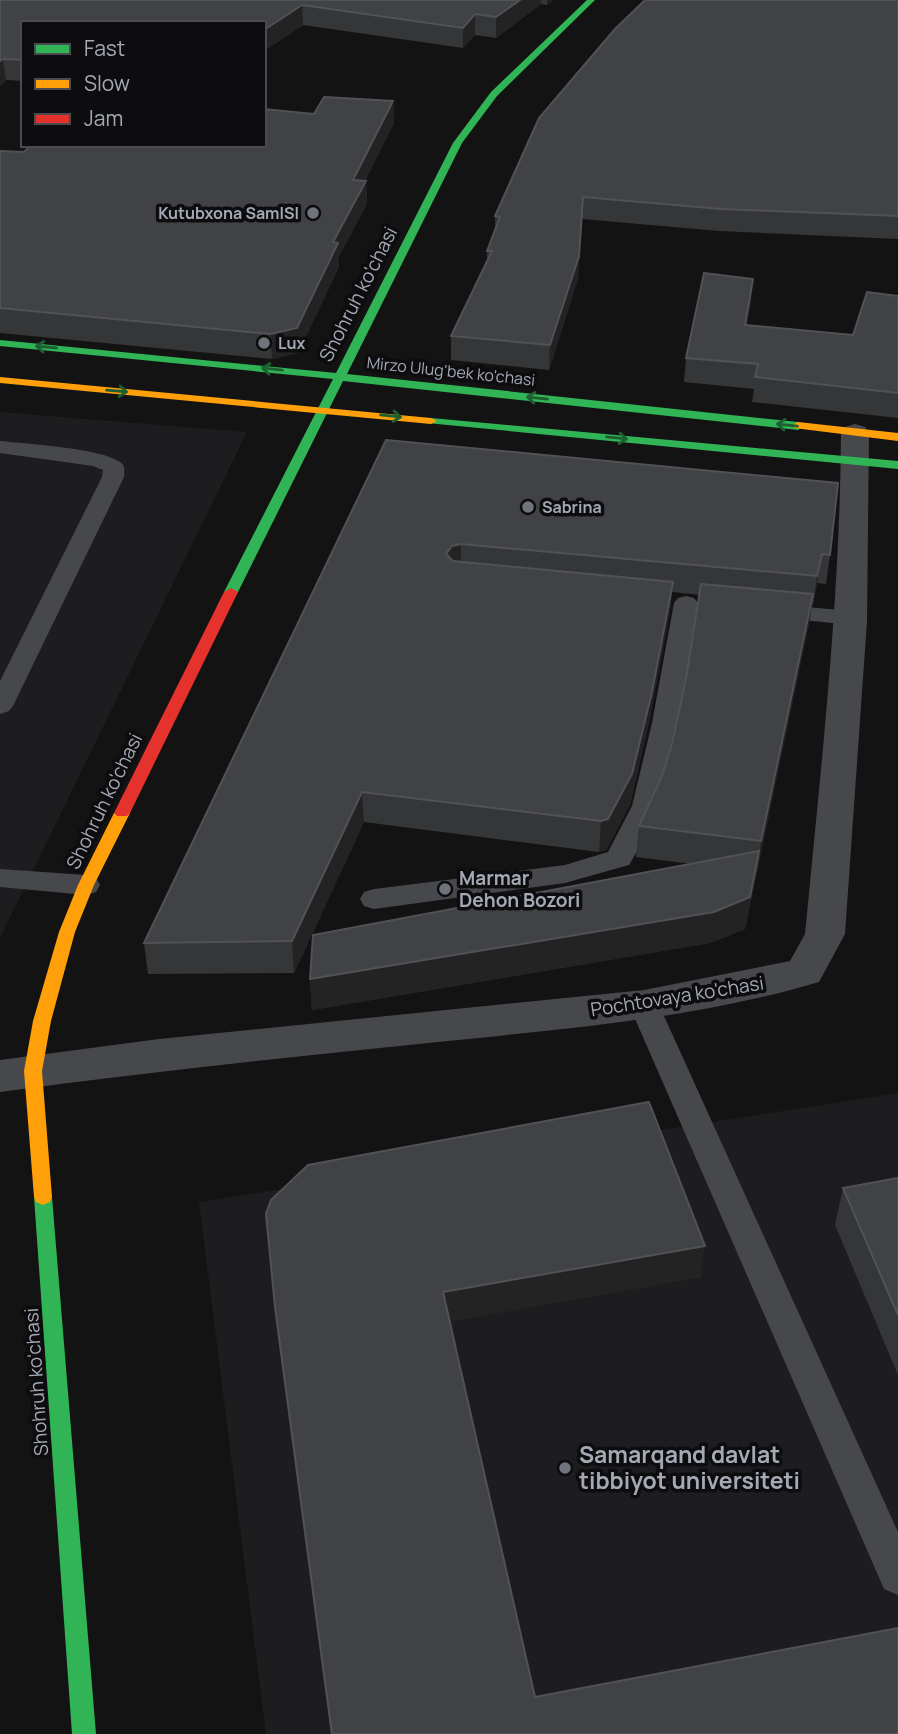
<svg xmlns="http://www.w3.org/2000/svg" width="898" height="1734" viewBox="0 0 898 1734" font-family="Manrope,sans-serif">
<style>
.built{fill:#1d1d1f}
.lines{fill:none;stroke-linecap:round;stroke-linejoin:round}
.lane{fill:#47484c;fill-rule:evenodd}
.street{fill:#47484c;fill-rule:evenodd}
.fast{fill:#30b455;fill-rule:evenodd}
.slow{fill:#ff9f0a;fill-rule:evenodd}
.jam{fill:#e5322d;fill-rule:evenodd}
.wall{fill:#353637}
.shaded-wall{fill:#232323}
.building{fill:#414245;stroke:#515256;stroke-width:2}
.oneway{stroke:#1e6032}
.poi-dot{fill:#71747c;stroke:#0d0d0f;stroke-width:2.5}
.labels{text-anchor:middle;stroke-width:7;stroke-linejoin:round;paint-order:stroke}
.far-poi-label{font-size:16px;font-weight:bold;fill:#a4a9b4;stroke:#0d0d0f;text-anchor:start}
.far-street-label{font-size:16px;fill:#a4a9b4;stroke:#0d0d0f}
.street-label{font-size:19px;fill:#a4a9b4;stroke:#0d0d0f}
.poi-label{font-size:19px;font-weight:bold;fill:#a4a9b4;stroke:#0d0d0f;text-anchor:start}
.near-poi-label{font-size:23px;font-weight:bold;fill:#a4a9b4;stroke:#0d0d0f;text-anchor:start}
</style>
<rect width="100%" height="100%" fill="#131313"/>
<path class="built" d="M0 412 247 432 0 938Z
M898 1093V1734H266L199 1202Z"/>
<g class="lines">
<path class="lane" d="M0 441C27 444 100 448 120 462 126 466 124 471 124 477L13 706 9 711 0 714V681L102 477 103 470 93 466 0 453Z
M686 596 694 598 698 603C683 691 677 788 629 865L565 883 374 909 364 906 360 899 364 892 374 889 565 865 608 852 632 806 652 723 674 603 678 598Z
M773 604 851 611 859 613 863 618 859 623 851 625 765 616 761 611 765 606Z
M0 869 86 875 96 878 100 885 96 892 86 895 0 887Z
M644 994 655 997 659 1005 898 1532V1595L884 1589 629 1005 633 997Z"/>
<path class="street" d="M855 424 865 427 869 433 867 621 845 934 819 982C698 1018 573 1028 448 1041 298 1056 149 1072 0 1092V1060L159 1039 644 990 790 961 805 934C821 767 840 601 841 433L845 427Z"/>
<path class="fast" d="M587 0H595L497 96 462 143 347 374 798 422 804 426 798 430 343 381 238 592 236 595H226L224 592 333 379 0 346V340L336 373 453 143 491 92Z
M431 418 898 461V469L427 423 425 421Z
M43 1189 50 1192 52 1197 96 1734H72L34 1197 36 1192Z"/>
<path class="slow" d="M0 377 431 418 437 421 431 424 0 383Z
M798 422 898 433V441L794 428V424Z
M122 808 130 813 94 885 75 932 51 1021 42 1071 52 1197 50 1202 43 1205 36 1202 34 1197 24 1071 33 1021 59 932 78 885 114 813Z"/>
<path class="jam" d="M231 588 238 592 130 813 127 816H117L114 813 224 592Z"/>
</g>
<path class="wall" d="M0 0H553L547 5 541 4 496 38 475 35 463 48 303 25 264 51V23H23V81L6 80 0 86Z
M898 0V239L719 231 582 219 578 279 549 370 451 360V336L487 262V251L495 231V216Z
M393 101 394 123 365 181H366L367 204 338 258 339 267 298 353 272 359 0 333V151L24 152 314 114Z
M753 279 747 325 853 335 898 296V418L752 402 754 389 684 382 686 358Z
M386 440 830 555 826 584 817 583 813 605H812L809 624 745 929 710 943 312 1010 310 979 692 864 636 857 639 826 662 776 672 744 686 679 700 595 672 592 670 611 649 722 630 805 606 850 599 852 364 822 294 973 148 974 144 943Z
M898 1178V1375L835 1225 843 1188Z
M266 1214 701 1277 450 1321 535 1697 898 1734H331L278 1338Z"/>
<path class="shaded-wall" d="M520 0H541V4L496 38V17Z
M547 0H553L547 5Z
M302 5 303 25 264 51V30Z
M475 14V35L463 48V28Z
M3 59 6 80 0 86V61Z
M393 101 394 123 354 203 353 180Z
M366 181 367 204 338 258 339 267 298 353 272 359 270 334 333 242Z
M583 197 578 279 549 370 550 345Z
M753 279 751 303 743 349 745 325Z
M461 544V573L446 554 452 546Z
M822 554 817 583 813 605 817 576Z
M673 582 670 611 649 722 630 805 606 850 599 852 601 821Z
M813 594 809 624 757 872 761 841Z
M362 792 364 822 294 973 292 941Z
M759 851 755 882 745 929 710 943 312 1010 310 979Z
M705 1246 701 1277 443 1323V1292Z"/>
<path class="building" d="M0 0H520L496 17 475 14 463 28 302 5 264 30V23H23V60L3 59 0 61Z
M645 0H898V216L721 209 583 197 579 256 550 345 451 336 492 251H487L500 217 495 216 539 118 615 29Z
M324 97 393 101 353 180 366 181 333 242 338 243 297 328 270 334 0 308V151L24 152 31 145H264V109L314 114Z
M704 273 753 279 745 325 853 335 867 292 898 296V393L755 377 758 364 686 358Z
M386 440 838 483 830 555 822 554 817 576 461 544 452 546 446 554 453 561 673 582 652 692 632 774 608 819 601 821 362 792 292 941 144 943Z
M701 584 813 594 761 841 639 826 662 776 672 744 686 679Z
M759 851 750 897 714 912 310 979 313 935Z
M649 1102 705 1246 443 1292 535 1697 898 1628V1734H332L275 1307 266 1214 271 1200 308 1165Z
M898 1178V1315L843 1188Z"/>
<defs><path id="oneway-shaft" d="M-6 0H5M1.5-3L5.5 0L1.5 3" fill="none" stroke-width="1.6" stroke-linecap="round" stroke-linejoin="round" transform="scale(1.75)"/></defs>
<g class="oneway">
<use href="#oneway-shaft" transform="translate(46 347) rotate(-175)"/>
<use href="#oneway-shaft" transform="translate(272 369) rotate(-174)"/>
<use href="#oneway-shaft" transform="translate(117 391) rotate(5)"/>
<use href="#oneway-shaft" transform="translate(537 398) rotate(-174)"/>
<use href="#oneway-shaft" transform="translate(391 416) rotate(6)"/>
<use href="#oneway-shaft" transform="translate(787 425) rotate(-174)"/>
<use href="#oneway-shaft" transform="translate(617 438) rotate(6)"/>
</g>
<g class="poi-dot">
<circle cx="313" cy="213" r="7"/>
<circle cx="264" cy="343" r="7"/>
<circle cx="528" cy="507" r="7"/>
<circle cx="445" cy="889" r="7"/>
<circle cx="565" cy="1468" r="7"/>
</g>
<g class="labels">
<g class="far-poi-label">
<text x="299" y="219" text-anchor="end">Kutubxona SamISI</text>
<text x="278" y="349">Lux</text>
<text x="542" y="513">Sabrina</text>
</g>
<g class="far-street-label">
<text transform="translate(451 371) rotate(6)" y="6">Mirzo Ulug'bek ko'chasi</text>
</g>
<g class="street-label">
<text transform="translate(358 294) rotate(-63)" y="7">Shohruh ko'chasi</text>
<text transform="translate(104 801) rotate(-64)" y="7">Shohruh ko'chasi</text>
<text transform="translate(677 996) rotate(-9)" y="7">Pochtovaya ko'chasi</text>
<text transform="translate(36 1382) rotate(-94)" y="7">Shohruh ko'chasi</text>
</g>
<g class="poi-label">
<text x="459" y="885">Marmar<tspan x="459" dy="22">Dehon Bozori</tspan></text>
</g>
<g class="near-poi-label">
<text x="579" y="1463">Samarqand davlat<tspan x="579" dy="26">tibbiyot universiteti</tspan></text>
</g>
</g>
<rect x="21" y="21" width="245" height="126" fill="#0d0d0f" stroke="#494b51" stroke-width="2"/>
<rect x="35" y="44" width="35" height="10" fill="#30b455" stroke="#494b51" stroke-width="2"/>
<text x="84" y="56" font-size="21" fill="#a4a9b4">Fast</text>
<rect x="35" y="79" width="35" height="10" fill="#ff9f0a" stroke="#494b51" stroke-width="2"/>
<text x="84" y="91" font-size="21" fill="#a4a9b4">Slow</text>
<rect x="35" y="114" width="35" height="10" fill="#e5322d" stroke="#494b51" stroke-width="2"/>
<text x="84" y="126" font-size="21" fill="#a4a9b4">Jam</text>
</svg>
